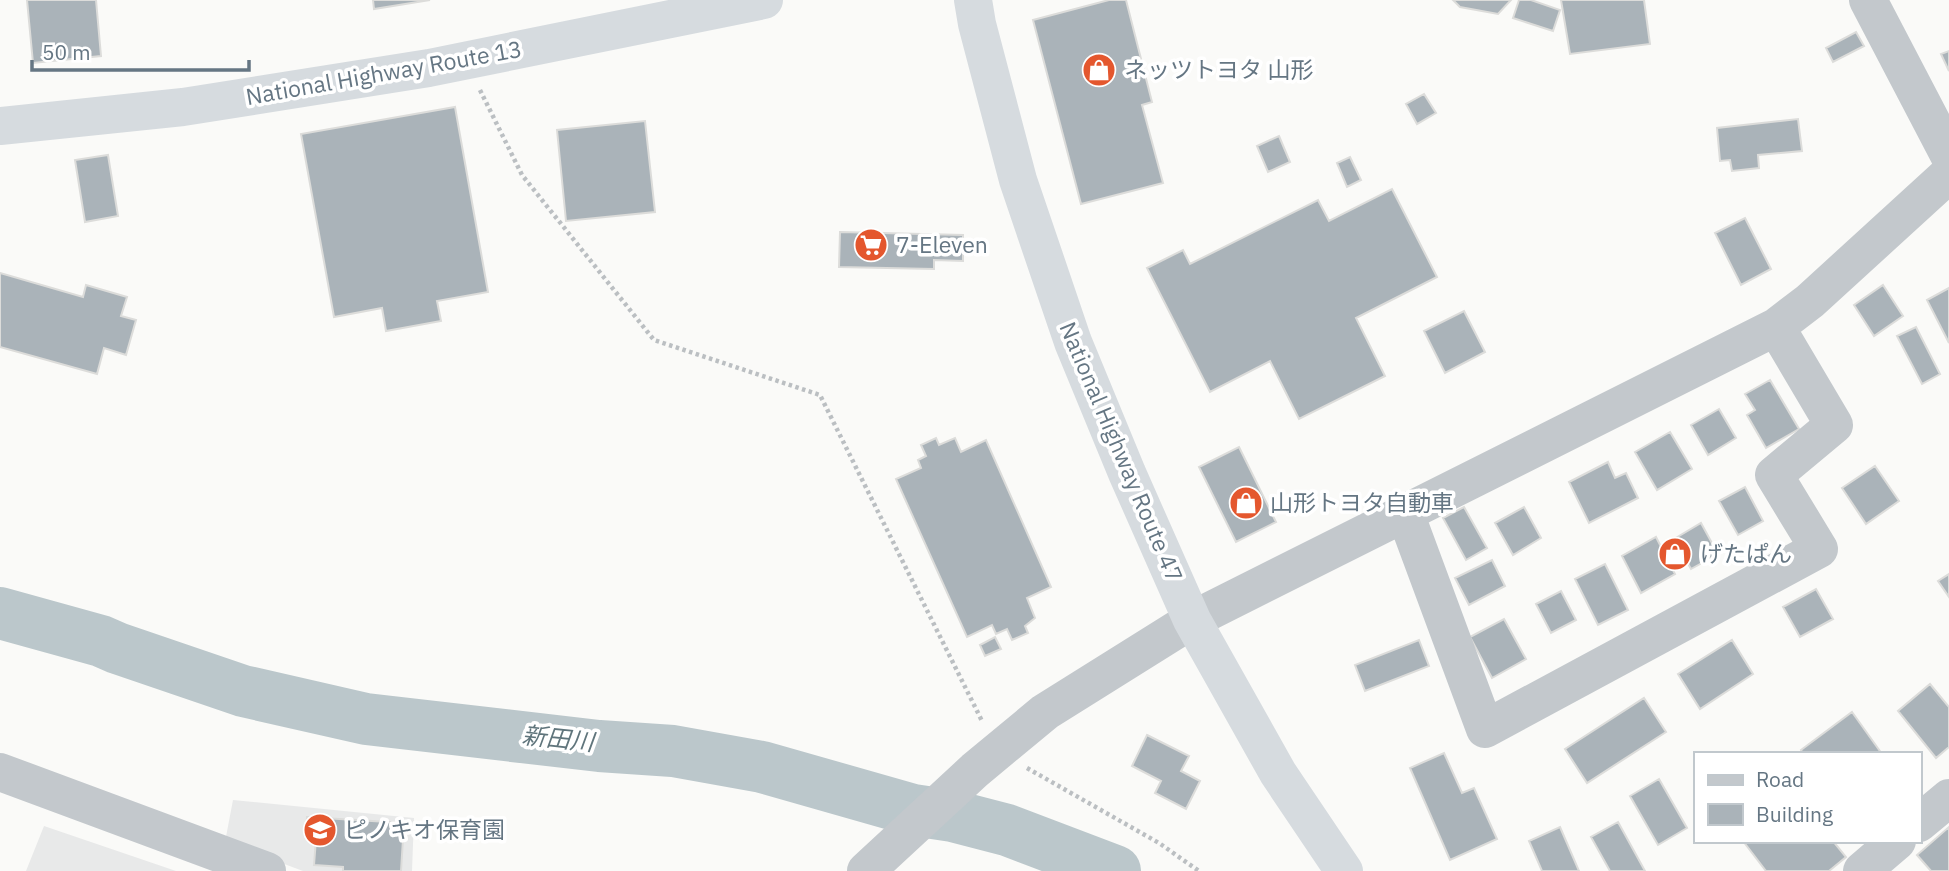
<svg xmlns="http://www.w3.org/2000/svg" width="1949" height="871" viewBox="0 0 1949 871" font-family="'IBM Plex Sans','Noto Sans JP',sans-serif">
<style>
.built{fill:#e8e9e9}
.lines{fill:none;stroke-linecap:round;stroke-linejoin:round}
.river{stroke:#bbc7cb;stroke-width:52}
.building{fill:#aab3b9;stroke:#dcdcda;stroke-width:2}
.path{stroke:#bbbfc2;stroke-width:4.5;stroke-dasharray:3.5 3.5;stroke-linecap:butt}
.minor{stroke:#c3c8cc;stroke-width:38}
.highway{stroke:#d6dbdf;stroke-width:38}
.labels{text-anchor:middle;stroke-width:7;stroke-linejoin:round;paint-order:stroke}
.poi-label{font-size:23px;fill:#657683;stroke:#fff;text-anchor:start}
.street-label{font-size:23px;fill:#657683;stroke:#fff}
.water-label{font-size:24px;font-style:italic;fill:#60757c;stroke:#fff}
</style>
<rect width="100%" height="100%" fill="#fafaf8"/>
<path class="built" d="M233 800 414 818 412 871H303L225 842Z
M44 826 176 871H26Z"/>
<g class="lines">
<path class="river" d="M0 613 101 641 117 648 243 691 366 719 599 746 673 751 762 767 913 810 953 816 1007 830 1115 871"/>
</g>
<path class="building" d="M27 0H96L101 56 33 63Z
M373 0H430L374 9Z
M1109 0H1126L1152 102 1142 105 1163 183 1081 204 1033 20Z
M1453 0H1511L1498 14 1460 7Z
M1519 0H1531L1560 10 1553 31 1513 18Z
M1561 0H1644L1650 44 1570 54Z
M1856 32 1864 46 1833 62 1826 48Z
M1949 51V71L1941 54Z
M1424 94 1436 113 1417 124 1406 104Z
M455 107 488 292 437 301 441 321 386 331 382 308 334 317 301 134Z
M1798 119 1802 151 1758 155 1759 168 1732 171 1730 160 1720 161 1717 128Z
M645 121 655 212 566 221 557 130Z
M1279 136 1290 162 1268 172 1257 146Z
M108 155 118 216 85 222 75 160Z
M1350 157 1361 180 1347 187 1337 163Z
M1392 189 1437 277 1356 318 1385 376 1299 419 1270 361 1210 392 1147 268 1183 250 1190 264 1318 200 1329 221Z
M1745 218 1771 269 1741 285 1715 233Z
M840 232 963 235V261L934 260V269L839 267Z
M0 273 83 297 86 285 127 297 121 316 136 320 126 355 104 348 97 374 0 347Z
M1883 285 1903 316 1874 336 1854 305Z
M1949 288V343L1927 300Z
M1464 311 1485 352 1445 373 1424 331Z
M1916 327 1940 374 1922 384 1897 336Z
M1770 380 1799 429 1766 448 1747 415 1755 410 1745 394Z
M1719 409 1736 438 1708 455 1691 425Z
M1670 432 1692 469 1657 490 1635 452Z
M936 438 939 445 955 438 961 452 986 440 1051 587 1027 598 1035 618 1025 626 1028 633 1012 640 1007 629 996 634 992 625 967 637 896 479 921 468 918 460 926 456 921 445Z
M1239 447 1276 522 1236 542 1199 467Z
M1608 462 1615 478 1626 473 1638 498 1589 523 1569 482Z
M1875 466 1899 501 1866 524 1842 488Z
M1745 487 1763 521 1738 535 1719 501Z
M1464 507 1487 548 1466 560 1443 518Z
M1524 507 1541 538 1513 555 1495 523Z
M1701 523 1718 554 1691 569 1674 539Z
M1656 537 1675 574 1641 593 1622 556Z
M1492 560 1505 586 1469 605 1455 578Z
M1605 564 1628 610 1598 625 1575 579Z
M1949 574V597L1938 581Z
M1816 589 1833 619 1800 637 1783 607Z
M1561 591 1576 620 1551 633 1536 604Z
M1504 619 1526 659 1492 678 1470 637Z
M995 637 1001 649 985 656 980 645Z
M1419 640 1429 666 1365 691 1355 665Z
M1732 640 1753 674 1700 709 1678 674Z
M1930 684 1949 707V747L1936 758 1898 711Z
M1644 698 1666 732 1587 783 1565 749Z
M1852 712 1882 754H1803L1801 750Z
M1147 735 1189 756 1181 771 1200 781 1186 809 1155 793 1161 781 1132 766Z
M1444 753 1462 793 1474 788 1497 839 1450 860 1410 768Z
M1659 779 1687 828 1658 845 1630 796Z
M307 817 404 823 401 871H343V867L314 865 316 839 306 838Z
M1618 822 1645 871H1610L1591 837Z
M1560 827 1579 871H1542L1529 841Z
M1949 827V871H1931L1917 855Z
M1743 841H1833L1846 857 1829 871H1766Z"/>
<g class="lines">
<path class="path" d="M480 90 522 175 654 340 820 395 982 721
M1027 768 1159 843 1199 871"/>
<path class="minor" d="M1868 0 1949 155
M1405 513 1485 729 1819 549 1774 475 1834 425 1776 327
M0 772 267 871
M1919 823 1949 798
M866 871 975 770 1045 712 1192 620 1776 327 1810 301 1949 174
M1862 871 1897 841"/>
<path class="highway" d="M973 0 977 24 1018 180 1073 342 1127 473 1192 620 1278 773 1344 871
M0 126 183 107 429 68 764 0"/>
</g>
<defs>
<symbol id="shop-disc" viewBox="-11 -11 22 22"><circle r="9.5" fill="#e4572e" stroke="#fff"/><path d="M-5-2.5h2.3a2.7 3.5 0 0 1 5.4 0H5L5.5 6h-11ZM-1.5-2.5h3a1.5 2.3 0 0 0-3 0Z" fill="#fff"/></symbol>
<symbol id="supermarket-disc" viewBox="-11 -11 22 22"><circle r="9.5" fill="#e4572e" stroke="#fff"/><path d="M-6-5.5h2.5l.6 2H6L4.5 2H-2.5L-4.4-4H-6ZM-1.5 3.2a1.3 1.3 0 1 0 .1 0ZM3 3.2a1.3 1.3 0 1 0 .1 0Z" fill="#fff"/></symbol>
<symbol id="school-disc" viewBox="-11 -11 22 22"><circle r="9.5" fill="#e4572e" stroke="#fff"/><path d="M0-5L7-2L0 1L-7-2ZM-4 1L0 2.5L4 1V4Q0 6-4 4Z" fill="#fff"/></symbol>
</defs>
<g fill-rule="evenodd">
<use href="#shop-disc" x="1080" y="51" width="38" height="38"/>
<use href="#supermarket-disc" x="852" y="226" width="38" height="38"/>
<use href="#shop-disc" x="1227" y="484" width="38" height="38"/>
<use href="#shop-disc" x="1656" y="535" width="38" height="38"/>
<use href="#school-disc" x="301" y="811" width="38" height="38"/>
</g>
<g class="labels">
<g class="poi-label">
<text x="1124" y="78">ネッツトヨタ 山形</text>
<text x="896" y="253">7-Eleven</text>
<text x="1270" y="511">山形トヨタ自動車</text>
<text x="1700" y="562">げたぱん</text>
<text x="344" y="838">ピノキオ保育園</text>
</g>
<g class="street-label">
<text transform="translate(384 73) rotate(-10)" y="8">National Highway Route 13</text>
<text transform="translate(1121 452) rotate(67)" y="8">National Highway Route 47</text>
</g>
<g class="water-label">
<text transform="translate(558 739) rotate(6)" y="8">新田川</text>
</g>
</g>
<rect x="1694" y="752" width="228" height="91" fill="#ffffff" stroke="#c1c8cd" stroke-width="2"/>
<rect x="1708" y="775" width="35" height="10" fill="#c3c8cc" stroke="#c1c8cd" stroke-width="2"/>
<text x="1756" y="787" font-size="21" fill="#657683">Road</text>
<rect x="1708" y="804" width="35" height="21" fill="#aab3b9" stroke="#c1c8cd" stroke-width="2"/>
<text x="1756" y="822" font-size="21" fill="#657683">Building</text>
<path d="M32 60v10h217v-10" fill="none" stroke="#657683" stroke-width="3.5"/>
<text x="42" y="60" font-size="21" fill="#657683" stroke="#ffffff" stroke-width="5" paint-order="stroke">50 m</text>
</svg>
